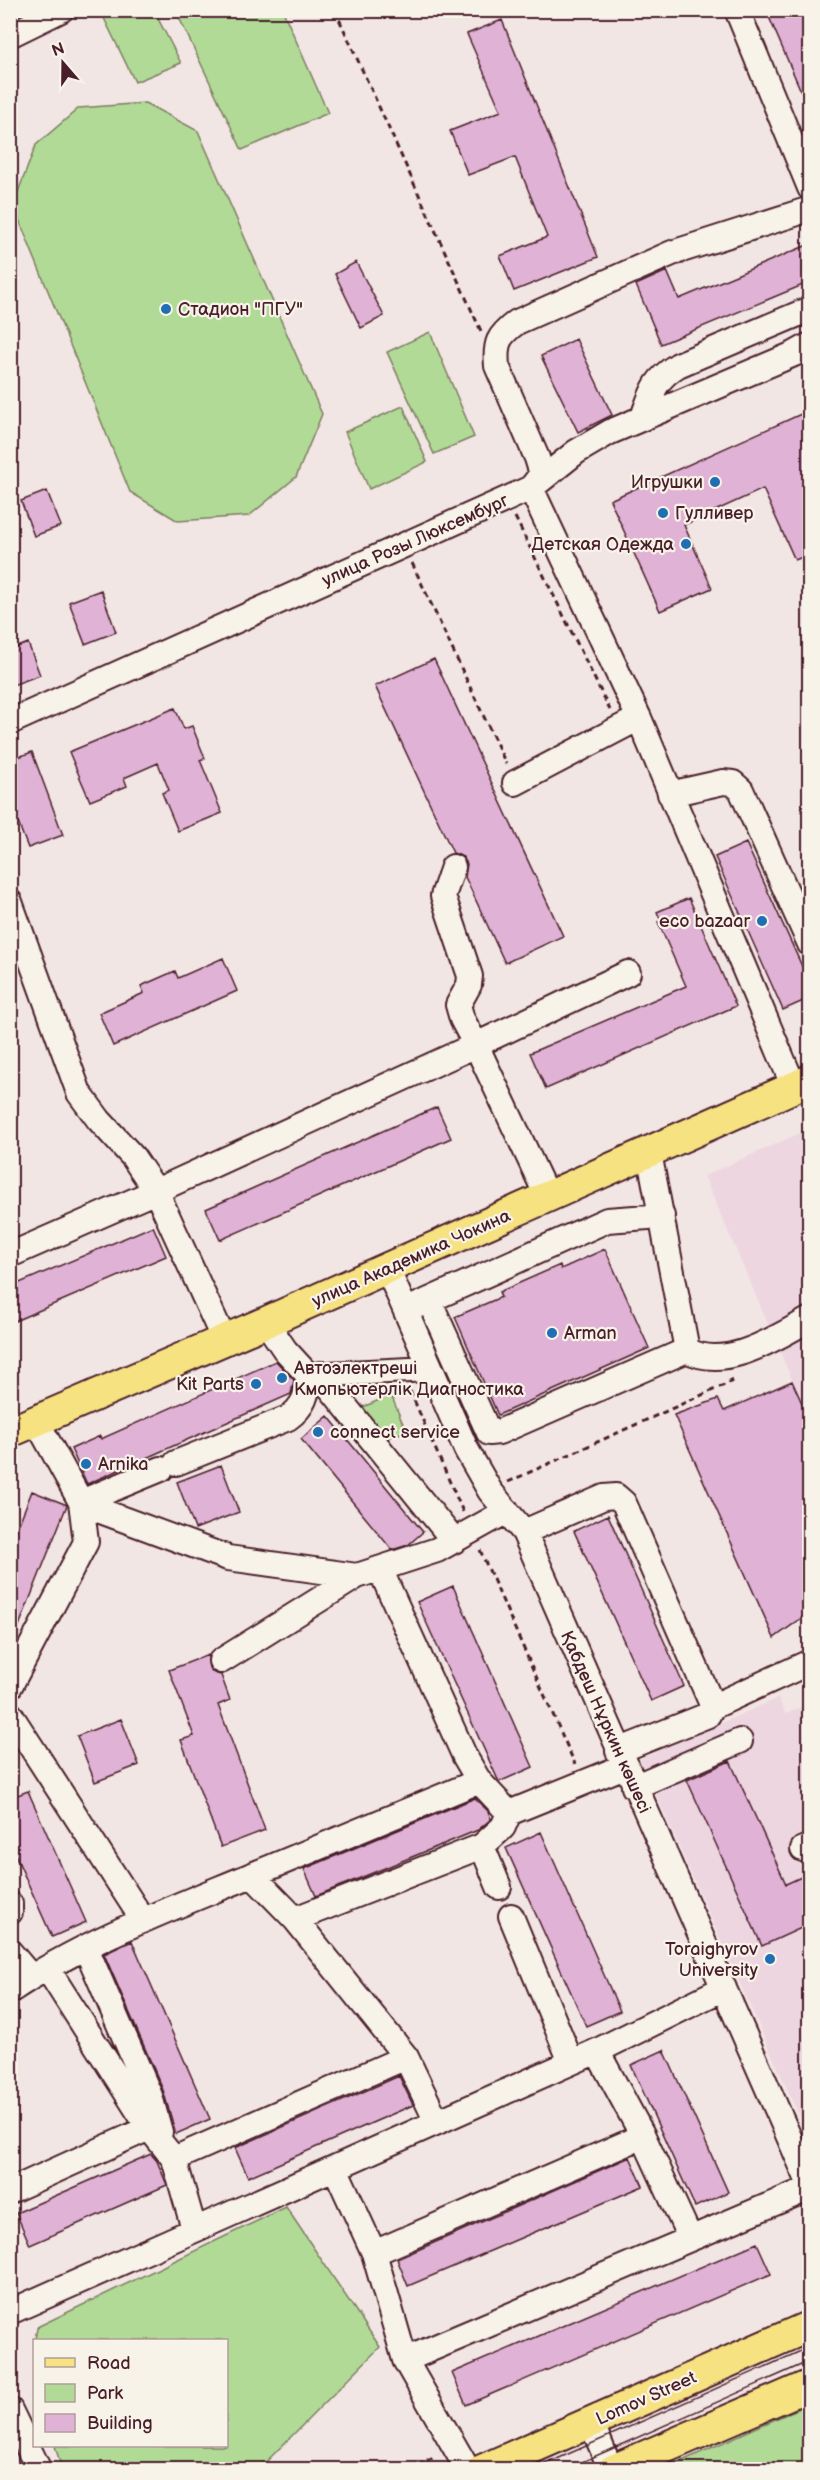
<svg xmlns="http://www.w3.org/2000/svg" width="820" height="2480" viewBox="0 0 820 2480" font-family="'Balsamiq Sans',sans-serif">
<style>
.built{fill:#edd6e0}
.green{fill:#b1da97;stroke:#7e7c61;stroke-width:1.5}
.building{fill:#e0b2d5;stroke:#4a1f2b;stroke-width:1.5}
.lines{fill:none;stroke-linecap:round;stroke-linejoin:round}
.minor-casing{stroke:#4a1f2b;stroke-width:28}
.major-casing{stroke:#4a1f2b;stroke-width:34}
.path{stroke:#4a1f2b;stroke-width:3;stroke-dasharray:6 4.5;stroke-linecap:butt}
.minor{stroke:#f7f3e8;stroke-width:24}
.major{stroke:#f6e281;stroke-width:30}
.tram{stroke:#4a1f2b;stroke-width:1.5}
.poi-dot{fill:#1f6fb2;stroke:#f7f3e8;stroke-width:2}
.labels{text-anchor:middle;stroke-width:4.5;stroke-linejoin:round;paint-order:stroke}
.poi-label{font-size:18px;fill:#4a1f2b;stroke:#f7f3e8;text-anchor:start}
.street-label{font-size:18px;fill:#4a1f2b;stroke:#f7f3e8}
</style>
<rect width="100%" height="100%" fill="#f2e6e4"/>
<filter id="ink" filterUnits="userSpaceOnUse"><feTurbulence type="fractalNoise" baseFrequency=".0167" numOctaves="2"/><feDisplacementMap in="SourceGraphic" scale="12" xChannelSelector="R" yChannelSelector="G"/><feConvolveMatrix kernelMatrix="1 2 1 2 8 2 1 2 1" color-interpolation-filters="sRGB"/></filter>
<g filter="url(#ink)">
<path class="built" d="M809 1129V1419L704 1176Z
M778 1698 786 1714 809 1703V2138L640 1759Z"/>
<path class="green" d="M104 11H154L181 63 135 82 101 12Z
M176 11H283L328 113 242 150Z
M145 103 198 131 322 414 296 477 249 516 178 521 130 492 13 205 36 145 79 108Z
M430 332 474 437 434 454 387 352Z
M403 406 427 462 369 489 345 432Z
M391 1395 406 1431 377 1442 363 1407Z
M286 2207 380 2347 267 2461 251 2469H62L55 2446H226V2340H35L37 2327Z
M809 2404V2469H664Z"/>
<path class="building" d="M766 10H804L810 23V112Z
M502 20 598 257 514 291 500 256 547 237 515 157 468 175 450 131 501 111 467 34Z
M810 244V282L661 344 636 285 667 271 679 299Z
M356 262 384 316 361 328 335 274Z
M576 339 612 415 578 432 541 356Z
M810 410V554L795 560 763 489 684 525 712 588 660 611 610 500Z
M47 491 61 526 34 536 21 501Z
M101 590 116 632 85 644 69 602Z
M28 643 40 675 10 686V650Z
M434 659 563 936 505 963 465 877 467 864 463 857 453 853 375 686Z
M175 708 184 729 192 726 205 758 200 760 222 813 178 831 162 793 169 790 158 763 124 778 127 786 90 801 69 752Z
M32 752 63 835 28 848 10 802V760Z
M746 843 810 984V998L783 1010 715 857Z
M689 898 736 1006 546 1089 530 1053 686 986 658 922 661 921 657 912Z
M223 958 237 991 113 1046 99 1013 144 993 141 986 175 971 178 978Z
M437 1107 451 1138 220 1240 206 1209Z
M153 1226 166 1256 10 1323V1287Z
M605 1249 649 1348 498 1415 455 1317 501 1297 499 1292 560 1265 561 1269Z
M276 1361 294 1380 291 1394 87 1484 71 1449 100 1436 101 1439Z
M792 1381 810 1421V1612L774 1638 674 1415 718 1399 724 1411Z
M328 1416 423 1532 408 1545 392 1550 301 1439Z
M221 1465 239 1512 195 1529 177 1482Z
M32 1491 67 1505 11 1646 10 1546Z
M608 1515 684 1686 651 1701 574 1531Z
M453 1586 533 1767 499 1782 417 1602Z
M208 1655 209 1668 214 1673 221 1675 230 1700 218 1705 265 1830 221 1847 181 1740 194 1736 169 1670Z
M121 1719 139 1765 95 1782 77 1736Z
M730 1761 786 1884 810 1873V1924L762 1946 687 1780Z
M28 1791 86 1922 52 1937 10 1843V1798Z
M475 1798 488 1811 491 1819 478 1830 316 1896 304 1869Z
M541 1832 620 2011 586 2026 506 1848Z
M132 1941 210 2119 176 2134 163 2090 104 1954Z
M664 2050 728 2192 695 2207 631 2065Z
M399 2076 413 2105 248 2177 235 2148Z
M151 2154 157 2161 167 2185 30 2245 16 2213Z
M630 2157 643 2186 408 2286 397 2259Z
M757 2243 771 2274 466 2405 452 2373Z"/>
<g class="lines">
<defs>
<path id="minor" d="M737 10 810 188
M10 35 61 10
M643 417C652 393 654 380 678 365L810 309
M10 722 531 488 576 452 610 432 794 354 810 345
M515 783 639 718
M670 794 723 782 733 783 741 790 810 944
M10 902 79 1093 99 1120 133 1157 156 1191 224 1340
M794 1087 639 718 531 488 542 474 537 458 497 366C495 343 498 336 517 322L672 253 810 209
M649 1153 687 1350C725 1372 777 1337 810 1319
M547 1196 476 1045 628 973
M10 1255 156 1191 476 1045 462 1019 458 1005 469 985 470 976 443 896 453 867
M387 1268 466 1449 490 1491 524 1532 810 2185
M429 1300 489 1433 499 1432 687 1350
M416 1306 607 1220 662 1216
M266 1322 285 1350 308 1375 430 1369
M319 1374 454 1541
M36 1420 82 1504 228 1558 357 1576 437 1550 507 1511
M176 1463 288 1418C304 1407 308 1394 308 1375
M524 1532 604 1497 616 1496 624 1503 710 1700 712 1707 708 1715 618 1751
M380 1569 465 1757 479 1781 509 1813 625 1766
M221 1661 357 1576
M10 1686 86 1542 81 1502 161 1469
M712 1707 810 1662
M10 1714 143 1920
M634 1787 740 1741
M482 1846 499 1887
M803 1849 810 1846
M252 1875 479 1781
M10 1904V1912
M511 1916 571 2062
M295 1919 406 2057 437 2122
M86 1948 150 2096 160 2132
M10 1952 31 1977
M47 1968 149 2128 174 2159 194 2229
M10 1991C84 1941 170 1909 252 1875L295 1919 482 1846 503 1827 509 1813
M597 2051 643 2136
M174 2159 406 2057
M335 2168 374 2253 405 2360
M10 2191 149 2128
M374 2253 643 2136 690 2238
M10 2312 597 2051 724 1988
M10 2410 39 2470
M591 2422 611 2470
M468 2470 405 2360 810 2188"/>
<path id="major" d="M10 1432 266 1322 810 1080
M482 2470 810 2326
M613 2470 810 2385"/>
</defs>
<use href="#minor" class="minor-casing"/>
<use href="#major" class="major-casing"/>
<path class="path" d="M335 10 481 331
M515 517 610 710
M412 563 506 764
M410 1391 463 1512
M508 1482 731 1382 729 1376
M480 1550 575 1764
M408 2470 436 2457"/>
<use href="#minor" class="minor"/>
<use href="#major" class="major"/>
<path class="tram" d="M532 2470 810 2347
M564 2470 810 2361"/>
</g>
</g>
<g class="poi-dot">
<circle cx="166" cy="309" r="6"/>
<circle cx="715" cy="482" r="6"/>
<circle cx="663" cy="513" r="6"/>
<circle cx="686" cy="544" r="6"/>
<circle cx="762" cy="921" r="6"/>
<circle cx="552" cy="1333" r="6"/>
<circle cx="282" cy="1378" r="6"/>
<circle cx="256" cy="1384" r="6"/>
<circle cx="318" cy="1432" r="6"/>
<circle cx="86" cy="1464" r="6"/>
<circle cx="770" cy="1959" r="6"/>
</g>
<g class="labels">
<g class="poi-label">
<text x="178" y="315">Стадион "ПГУ"</text>
<text x="703" y="488" text-anchor="end">Игрушки</text>
<text x="675" y="519">Гулливер</text>
<text x="674" y="550" text-anchor="end">Детская Одежда</text>
<text x="750" y="927" text-anchor="end">eco bazaar</text>
<text x="564" y="1339">Arman</text>
<text x="294" y="1374">Автоэлектреші<tspan x="294" dy="21">Кмопьютерлік Диагностика</tspan></text>
<text x="244" y="1390" text-anchor="end">Kit Parts</text>
<text x="330" y="1438">connect service</text>
<text x="98" y="1470">Arnika</text>
<text x="758" y="1955" text-anchor="end">Toraighyrov<tspan x="758" dy="21">University</tspan></text>
</g>
<g class="street-label">
<text transform="translate(415 540) rotate(-24)" y="6">улица Розы Люксембург</text>
<text transform="translate(411 1258) rotate(-24)" y="6">улица Академика Чокина</text>
<text transform="translate(606 1722) rotate(66)" y="6">Қабдеш Нұркин көшесі</text>
<text transform="translate(646 2398) rotate(-24)" y="6">Lomov Street</text>
</g>
</g>
<rect width="820" height="2480" fill="none" stroke="#f7f3e8" stroke-width="36"/>
<rect x="18" y="18" width="784" height="2444" fill="none" stroke="#4a1f2b" stroke-width="2" filter="url(#ink)"/>
<rect x="33" y="2339" width="195" height="108" fill="#f7f3e8" stroke="#b29e9c" stroke-width="1.5"/>
<rect x="45" y="2358" width="30" height="9" fill="#f6e281" stroke="#b29e9c" stroke-width="1.5"/>
<text x="87" y="2369" font-size="18" fill="#4a1f2b">Road</text>
<rect x="45" y="2384" width="30" height="18" fill="#b1da97" stroke="#b29e9c" stroke-width="1.5"/>
<text x="87" y="2399" font-size="18" fill="#4a1f2b">Park</text>
<rect x="45" y="2414" width="30" height="18" fill="#e0b2d5" stroke="#b29e9c" stroke-width="1.5"/>
<text x="87" y="2429" font-size="18" fill="#4a1f2b">Building</text>
<g transform="translate(63 63) rotate(340)" stroke="#f7f3e8" stroke-width="4.5" paint-order="stroke">
<path d="M0-4.5L10 22L0 15L-10 22Z" fill="#4a1f2b"/>
<text y="-9" font-size="16" font-weight="bold" text-anchor="middle" fill="#4a1f2b">N</text>
</g>
</svg>
